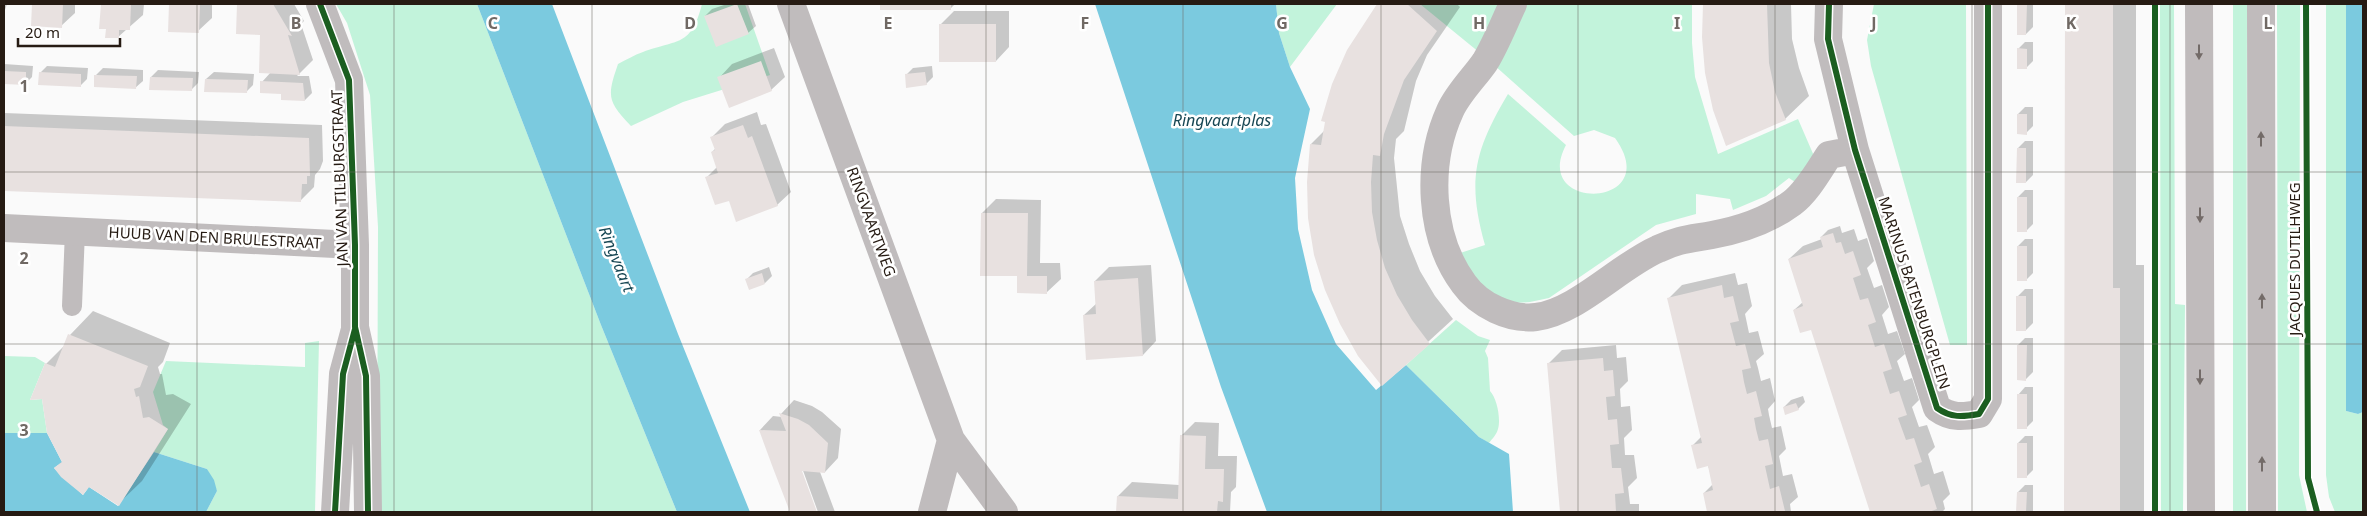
<svg xmlns="http://www.w3.org/2000/svg" width="2367" height="516" viewBox="0 0 2367 516" font-family="'Noto Sans',sans-serif">
<style>
.green{fill:#c2f3db}
.water{fill:#7bcadf}
.shadow{fill:#0003}
.building{fill:#e8e1e0}
.lines{fill:none;stroke-linecap:round;stroke-linejoin:round}
.service{stroke:#c0bcbd;stroke-width:20}
.minor{stroke:#c0bcbd;stroke-width:28}
.secondary{stroke:#c0bbbc;stroke-width:28}
.cycleway-casing{stroke:#fff;stroke-width:9}
.cycleway{stroke:#1b5e20;stroke-width:6}
.oneway{fill:#736b68}
.grid{fill:none;stroke:#706964;stroke-width:1;stroke-opacity:0.55}
.labels{text-anchor:middle;stroke-width:5;stroke-linejoin:round;paint-order:stroke}
.street-label{font-size:15px;fill:#261b13;stroke:#fff}
.water-label{font-size:16px;font-style:italic;fill:#174754;stroke:#fff}
.grid-label{font-size:16px;text-anchor:middle;font-weight:bold;fill:#706964;stroke:#fff;stroke-width:5;stroke-linejoin:round;paint-order:stroke}
</style>
<rect width="100%" height="100%" fill="#fafafa"/>
<path class="green" d="M336 4H477L601 325 677 512H377L378 227 370 95 347 23Z
M702 4H745L770 75 683 102 631 126C607 101 607 96 618 64 626 60 634 55 643 52 678 39 691 47 702 4Z
M1276 4H1337L1290 67 1279 33Z
M1420 4H1505L1480 53Z
M1523 4H1692V43L1695 77 1718 154 1798 119 1814 156 1798 184 1789 178 1766 196 1733 210 1730 199 1696 194V214L1656 225 1549 298 1530 302 1514 303 1484 293 1457 254 1485 245C1467 181 1474 151 1508 94L1566 145C1530 213 1666 209 1615 138L1594 130 1574 136 1494 65Z
M1874 4H1966L1967 345H1950L1871 66 1867 40Z
M2160 4H2174L2175 304 2185 305 2183 512H2161Z
M2233 4H2247L2246 512H2233Z
M2277 4H2300L2299 475 2307 512H2278Z
M2326 4H2346V411L2358 414 2363 412V512H2335L2329 497 2326 475Z
M1456 320 1478 336 1490 340 1485 351 1488 358 1490 391C1497 398 1501 419 1498 429 1497 434 1492 439 1489 443L1479 437 1406 365Z
M319 341 315 512H206L217 491 207 469 154 452 168 429 163 425 153 392 166 361 305 367V343Z
M4 356 35 357 45 363 30 400 42 399 47 433H4Z"/>
<path class="water" d="M477 4H552L678 334 750 512H677L601 325Z
M1095 4H1276L1279 33 1290 67 1310 109 1295 178 1298 229 1312 290 1336 344 1376 390 1406 365 1479 437 1509 454 1513 512H1267L1221 387Z
M2346 4H2363V412L2358 414 2346 411Z
M4 433H47L62 462 54 468 83 495 89 487 118 506 154 452 207 469 214 480 217 491 206 512H4Z"/>
<path class="shadow" d="M4 4H7L4 13Z
M33 4H75V13L61 26 32 25Z
M102 4H144L143 15 118 37 107 28H101Z
M170 4H212V18L198 31 169 30Z
M239 4H294L304 21 301 24 313 60 297 76H309L312 93 305 100 282 93 262 82 271 72 261 34 238 33Z
M727 4H748L756 26 748 33 705 16 712 9Z
M881 4H955L950 9H881Z
M1379 4H1457L1460 7 1427 55 1416 81 1404 131 1396 139 1394 158 1400 216 1409 244 1420 271 1435 296 1453 319 1382 384 1311 144 1325 130 1348 51Z
M1704 4H1791L1792 39 1799 68 1809 96 1785 119 1703 37Z
M2018 4H2033V27L2026 34H2018Z
M2066 4H2136V265H2144V512H2066Z
M954 11H1009V47L996 61 940 25Z
M2025 42H2033V61L2026 68 2018 49Z
M774 48 785 77 771 90 719 78 732 64Z
M4 64 33 66 32 77 25 84 4 83Z
M47 66 88 68 87 79 80 86 40 73Z
M932 66 933 77 926 84 906 75 913 68Z
M103 68 143 70V81L135 88 96 75Z
M158 70 199 72 198 83 191 90 151 77Z
M214 72 254 74 253 85 246 92 206 79Z
M2025 107H2033V126L2026 133 2018 114Z
M757 112 761 125 766 124 791 192 777 205 730 199 707 177 717 167 712 152 716 148 711 138 725 124Z
M4 113 322 125 323 161 320 169 315 175 314 187 300 201 4 189Z
M2025 141H2033V175L2026 182 2018 148Z
M2025 190H2033V224L2026 231 2018 197Z
M996 199 1041 200 1040 263H1060L1061 279 1047 292 1018 275 982 213Z
M1840 226 1842 233 1854 229 1858 241 1867 238 1874 261 1867 268 1874 288 1882 285 1889 307 1882 315 1888 334 1897 331 1905 354 1897 361 1904 381 1912 378 1919 400 1912 407 1919 427 1927 425 1935 447 1928 454 1934 474 1943 471 1950 494 1943 501 1945 509 1942 512H1930L1928 505H1925L1927 512H1871L1812 328 1794 310 1803 302 1789 259 1803 246 1822 239 1821 237 1828 230Z
M2025 239H2033V273L2026 280 2018 246Z
M1151 265 1156 341 1143 355 1084 315 1097 303 1095 281 1109 267Z
M769 267 772 276 765 283 746 280 753 273Z
M1735 273 1738 285 1747 283 1752 306 1745 314 1749 333 1758 331 1764 354 1756 361 1758 368 1761 381 1770 378 1775 401 1768 409 1769 415 1772 428 1781 426 1786 449 1779 456 1783 476 1792 474 1798 497 1790 504 1791 512H1709L1704 493 1713 484 1708 465 1693 445 1702 436 1668 299 1682 285Z
M2025 289H2033V323L2026 330 2018 296Z
M93 311 170 343 163 362 158 367 160 374H162L166 395 173 394 191 404 142 481 118 504 90 486 83 493 55 468 63 461 46 364 66 344 70 335Z
M2025 338H2033V372L2026 379 2018 345Z
M1616 345 1617 358 1626 357 1628 381 1620 389 1621 407 1630 406 1632 430 1624 438 1625 455H1634L1637 478 1628 487 1630 504H1639V512H1561L1548 364 1562 350Z
M2025 387H2033V421L2026 428 2018 395Z
M1803 396 1805 402 1798 409 1784 407 1791 400Z
M794 400 812 406 822 412 841 429 838 458 825 472H820L835 512H818L801 465 798 466 816 512H791L760 430 773 416 782 417 781 414Z
M1195 422 1219 423 1218 456H1237L1236 487 1231 492 1230 512H1118V496L1132 482 1179 485 1181 436Z
M2025 436H2033V470L2026 477 2018 443Z
M2025 485H2033V512H2018V492Z"/>
<path class="building" d="M32 4H63L62 28 31 26Z
M101 4H131L130 30H119V38H105L106 29H99Z
M169 4H200L199 33 168 32Z
M237 4H273L292 36 288 35 300 75 259 73 260 35 236 34Z
M737 4 749 34 716 47 704 16Z
M880 4H951V10H880Z
M1377 4H1407L1437 31 1404 80 1384 134 1380 156 1373 155 1371 182 1372 212 1377 240 1385 268 1397 295 1412 320 1430 344 1382 386 1358 356 1340 324 1325 290 1314 255 1308 218 1307 182 1310 144 1321 145 1325 122 1321 121 1332 84 1347 50Z
M1703 4H1767L1769 63 1775 92 1786 120 1726 146 1713 110 1705 73 1702 37Z
M2017 4H2027L2026 35H2017Z
M2065 4H2113V288H2120V512H2064Z
M939 24H996V62H939Z
M2017 48 2027 49V69H2017Z
M761 61 772 91 729 108 717 77Z
M4 71 26 72V85L4 84Z
M39 72 81 74V87L38 85Z
M925 72 927 85 906 88 905 74Z
M94 75 137 76 136 89 94 87Z
M150 77 193 78 192 91 149 90Z
M205 79 248 80 247 93 204 92Z
M260 81 303 83 305 101 281 100V94L260 93Z
M2017 114H2027V135L2017 134Z
M743 125 748 138 752 136 778 206 736 222 729 201 715 205 705 177 718 173 711 152 715 150 710 137Z
M4 126 309 138 310 176H307V184H302L301 202 4 191Z
M2017 148H2026V183H2016Z
M2017 197H2027V232H2017Z
M981 213H1028L1027 276H1047V294L1017 293V276H980Z
M1833 233 1836 243 1841 242 1845 254 1853 251 1861 275 1853 278 1860 300 1868 298 1876 322 1868 325 1875 347 1884 344 1892 369 1883 372 1890 394 1899 391 1907 415 1898 418 1906 440 1914 438 1922 462 1914 465 1921 487 1929 484 1937 509 1929 512H1870L1811 330 1800 333 1793 310 1803 306 1788 259 1823 247 1820 237Z
M2017 246H2027V281H2017Z
M762 273 765 284 749 290 745 279Z
M1138 278 1143 356 1086 360 1083 315 1096 314 1094 281Z
M1722 285 1724 298 1733 296 1739 321 1730 323 1736 346 1745 344 1751 368 1742 370 1744 382 1747 394 1756 391 1762 416 1754 418 1756 429 1759 441 1768 439 1773 464 1765 466 1770 489 1779 486 1785 511 1707 512 1703 493 1713 490 1708 466 1697 469 1691 445 1702 443 1667 298Z
M2016 296H2026V331H2016Z
M68 334 148 366 140 387 134 389 136 397 139 396 143 418 149 417 168 429 119 506 89 487 83 495 61 477 54 468 62 462 47 433 42 399 30 400 45 363 55 367Z
M2017 345H2027L2026 381 2017 380Z
M1603 358 1604 371 1613 370 1615 396 1606 397 1608 420 1617 419 1619 444 1610 445 1612 468H1621L1624 493 1615 494 1616 512H1560L1547 363Z
M2017 394H2027V429H2017Z
M1796 403 1799 410 1785 415 1783 407Z
M779 413 798 419 809 425 828 443 825 473 802 471 817 512H790L773 468 759 430 786 431Z
M1180 435 1206 436 1205 469H1224L1223 502 1218 501 1217 512H1116L1117 496 1178 499Z
M2017 443H2027V478H2017Z
M2017 492H2027L2026 512H2016Z"/>
<g class="lines">
<path class="service" d="M72 306 75 231"/>
<path class="minor" d="M320 4 349 80 355 245V327L366 376 368 512
M791 4 951 440 1004 512
M1513 4C1504 23 1496 44 1485 62 1474 78 1458 93 1450 111 1426 164 1429 237 1464 284 1479 305 1510 320 1536 317 1577 312 1619 266 1658 249 1679 239 1690 239 1712 235 1740 230 1769 220 1792 203 1807 192 1819 170 1829 155L1855 150
M1829 4 1828 39 1855 150 1937 408C1951 418 1962 417 1979 414L1988 399V4
M4 228 355 245
M335 512 343 374 354 333
M932 512 951 440"/>
<path class="secondary" d="M2199 4 2201 512
M2261 4 2262 512"/>
<defs>
<path id="cycleway" d="M320 4 349 80 355 245V327L366 376 368 512
M1829 4 1828 39 1855 150 1937 408C1951 418 1962 417 1979 414L1988 399V4
M2306 4 2308 478 2317 512
M335 512 343 374 355 329
M2155 512V4"/>
</defs>
<use href="#cycleway" class="cycleway-casing"/>
<use href="#cycleway" class="cycleway"/>
</g>
<defs><path id="oneway-solid" d="M-6-.8H1V-3.2L6.5 0L1 3.2V.8H-6Z" transform="scale(1.25)"/></defs>
<g class="oneway">
<use href="#oneway-solid" transform="translate(2199 52) rotate(90)"/>
<use href="#oneway-solid" transform="translate(2261 139) rotate(-90)"/>
<use href="#oneway-solid" transform="translate(2200 215) rotate(90)"/>
<use href="#oneway-solid" transform="translate(2262 301) rotate(-90)"/>
<use href="#oneway-solid" transform="translate(2200 377) rotate(90)"/>
<use href="#oneway-solid" transform="translate(2262 464) rotate(-90)"/>
</g>
<path class="grid" d="M197 4V512M394 4V512M592 4V512M789 4V512M986 4V512M1183 4V512M1381 4V512M1578 4V512M1775 4V512M1972 4V512M2170 4V512M4 172H2363M4 344H2363"/>
<g class="labels">
<g class="street-label">
<text transform="translate(340 178) rotate(-92)" y="5">JAN VAN TILBURGSTRAAT</text>
<text transform="translate(871 222) rotate(70)" y="5">RINGVAARTWEG</text>
<text transform="translate(215 238) rotate(3)" y="5">HUUB VAN DEN BRULESTRAAT</text>
<text transform="translate(2295 259) rotate(-90)" y="5">JACQUES DUTILHWEG</text>
<text transform="translate(1914 293) rotate(72)" y="5">MARINUS BATENBURGPLEIN</text>
</g>
<g class="water-label">
<text x="1222" y="126">Ringvaartplas</text>
<text transform="translate(617 259) rotate(68)" y="6">Ringvaart</text>
</g>
</g>
<g class="grid-label">
<text x="296" y="29">B</text>
<text x="493" y="29">C</text>
<text x="690" y="29">D</text>
<text x="888" y="29">E</text>
<text x="1085" y="29">F</text>
<text x="1282" y="29">G</text>
<text x="1479" y="29">H</text>
<text x="1677" y="29">I</text>
<text x="1874" y="29">J</text>
<text x="2071" y="29">K</text>
<text x="2268" y="29">L</text>
<text x="24" y="92">1</text>
<text x="24" y="264">2</text>
<text x="24" y="436">3</text>
</g>
<rect width="2367" height="516" fill="none" stroke="#261b13" stroke-width="10"/>
<path d="M18 38v8h102v-8" fill="none" stroke="#261b13" stroke-width="2.5"/>
<text x="25" y="38" font-size="15" fill="#261b13" stroke="#ffffff" stroke-width="4" paint-order="stroke">20 m</text>
</svg>
